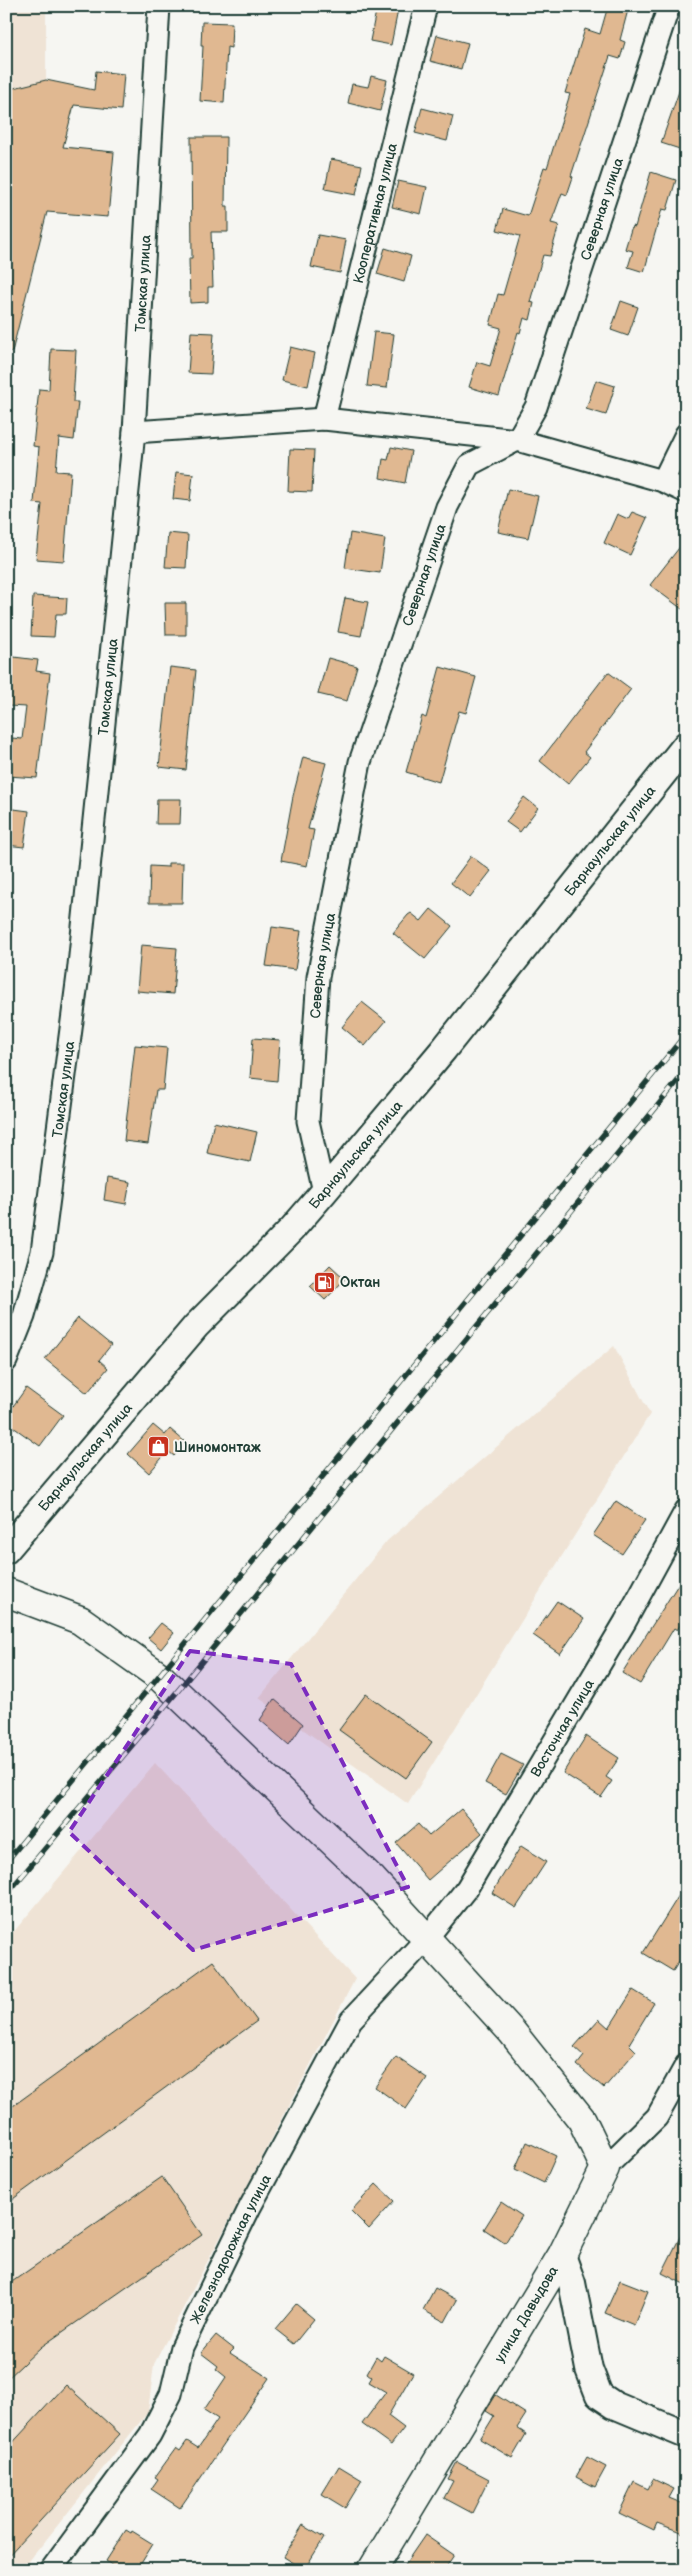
<svg xmlns="http://www.w3.org/2000/svg" width="692" height="2576" viewBox="0 0 692 2576" font-family="'Balsamiq Sans',sans-serif">
<style>
.built{fill:#efe3d5}
.building{fill:#e0b891;stroke:#1f3d34}
.lines{fill:none;stroke-linecap:round;stroke-linejoin:round}
.minor-casing{stroke:#1f3d34;stroke-width:25}
.tertiary-casing{stroke:#1f3d34;stroke-width:30}
.secondary-casing{stroke:#1f3d34;stroke-width:31}
.minor{stroke:#f6f6f2;stroke-width:21}
.tertiary{stroke:#f6f6f2;stroke-width:26}
.secondary{stroke:#f6f6f2;stroke-width:28}
.rail-casing{stroke:#1f3d34;stroke-width:5.5}
.rail{stroke:#f6f6f2;stroke-width:4;stroke-dasharray:11;stroke-linecap:butt}
.marked{fill:#7b2cbf;fill-opacity:0.2;stroke:#7b2cbf;stroke-width:4;stroke-dasharray:10 6;stroke-linejoin:round}
.labels{text-anchor:middle;stroke-width:4;stroke-linejoin:round;paint-order:stroke}
.street-label{font-size:14px;fill:#1f3d34;stroke:#f6f6f2}
.poi-label{font-size:14px;font-weight:bold;fill:#1f3d34;stroke:#f6f6f2;text-anchor:start}
</style>
<rect width="100%" height="100%" fill="#f6f6f2"/>
<filter id="ink" filterUnits="userSpaceOnUse"><feTurbulence type="fractalNoise" baseFrequency=".02" numOctaves="2"/><feDisplacementMap in="SourceGraphic" scale="10" xChannelSelector="R" yChannelSelector="G"/><feConvolveMatrix kernelMatrix="1 2 1 2 8 2 1 2 1" color-interpolation-filters="sRGB"/></filter>
<g filter="url(#ink)">
<path class="built" d="M6 6H46V80L79 87 6 370Z
M614 1346 650 1414 408 1804 259 1698 387 1541Z
M155 1763 355 1979 154 2364 148 2412 22 2570H6V1941Z"/>
<path class="building" d="M377 6 398 10 391 45 370 41Z
M608 6H629L620 40 625 42 620 59 610 56 571 176 573 177 567 195 562 193 551 223 559 225 550 256 543 255 530 302 534 303 530 320 524 318 520 333 518 332 499 396 469 387 477 362 490 366 501 328 490 325 498 294 503 295 520 236 497 230 503 209 528 216 544 167 547 168 570 94 565 93 585 29 600 34Z
M202 22 232 23 231 48 227 47 224 103 200 101 203 46H201Z
M437 35 468 43 461 69 430 61Z
M96 71 124 74 121 110 74 105 63 147 114 152 108 217 47 212 12 352 6 351V90L46 80 94 90Z
M371 76 387 80 380 111 348 103 352 84 368 87Z
M683 80H686V151L661 143Z
M422 108 453 116 447 141 415 133Z
M191 137H226L225 206H228V232H211L213 287H208V302L190 303 189 258H192Z
M331 159 362 165 356 195 325 189Z
M651 172 676 180 667 210 662 209 644 272 628 267 633 251 625 249 632 226 635 227Z
M398 181 427 187 421 214 392 207Z
M318 235 346 240 340 273 311 267Z
M385 248 411 256 404 282 377 274Z
M621 301 638 307 628 336 611 330Z
M191 332 214 333 211 374 188 373Z
M374 332 394 334 387 388 367 386Z
M290 347 315 353 308 386 282 380Z
M51 349 76 350 73 402H78L74 440 59 438 56 471 71 472 64 561 36 559 42 504 34 503 39 447 33 446 39 389 49 390Z
M596 380 615 386 606 415 586 409Z
M391 447 411 451 405 483 380 478 383 459 388 460Z
M290 449 314 450 312 492 288 491Z
M176 472 193 474 190 501 173 499Z
M508 489 538 496 528 538 498 532Z
M632 512 647 518 630 555 604 543 617 514 628 519Z
M168 533 188 535 186 568 165 567Z
M350 533 385 539 380 573 345 568Z
M686 539V612L650 585Z
M33 596 67 598 66 614H56L54 637 31 636Z
M345 598 368 602 361 636 338 632Z
M165 603H186V635H166Z
M6 656 38 660 36 671 50 673 37 778 8 776 12 738 22 739 26 707 8 706 11 673H6Z
M328 658 357 666 347 701 318 694Z
M170 667 196 670 186 770 159 767Z
M440 667 476 677 466 713 459 711 439 782 406 772 422 716 426 718Z
M608 672 631 689 584 752 590 757 568 784 540 761Z
M303 757 326 763 308 829 314 830 307 866 281 861 293 796Z
M524 797 538 808 520 832 506 822Z
M157 799H181L180 824H156Z
M6 808 29 811 24 847 6 845Z
M471 856 491 871 470 898 451 883Z
M168 863H183L182 903H149L150 866 168 867Z
M431 909 452 926 425 959 393 933 408 915 411 913 421 921Z
M272 927 301 931 295 970 266 966Z
M141 945 177 948 173 994 137 991Z
M362 1002 386 1021 365 1046 342 1027Z
M253 1038 280 1040 277 1081 250 1078Z
M135 1045 167 1048 163 1090H156L148 1144 124 1141Z
M214 1122 257 1132 250 1162 207 1153Z
M107 1178 130 1182 126 1204 104 1200Z
M330 1265 345 1279 325 1300 310 1286Z
M78 1318 111 1345 99 1360 108 1368 87 1393 45 1359Z
M26 1388 63 1415 40 1446 6 1422V1416Z
M153 1425 165 1435 170 1429 185 1442 174 1456 168 1451 149 1473 128 1454Z
M616 1501 645 1520 622 1554 593 1535Z
M686 1572V1617L677 1630 674 1628 640 1684 622 1673Z
M557 1601 584 1619 560 1654 533 1635Z
M161 1623 174 1633 161 1649 148 1638Z
M366 1694 432 1742 406 1778 339 1730Z
M274 1699 303 1724 289 1745 260 1720Z
M586 1736 619 1758 606 1777 612 1781 601 1797 563 1773Z
M501 1754 523 1765 506 1794 485 1783Z
M461 1809 482 1833 428 1880 396 1843 418 1824 429 1836Z
M521 1846 546 1862 516 1908 492 1893Z
M686 1884V1950L673 1971 643 1953Z
M213 1961 257 2021 6 2204V2111Z
M633 1990 654 2003 629 2044 636 2051 604 2088 577 2065 584 2056 574 2047 599 2019 609 2028Z
M396 2057 427 2078 406 2109 375 2087Z
M527 2142 556 2156 544 2183 515 2169Z
M162 2177 202 2235 41 2347 6 2380V2286Z
M376 2184 394 2201 369 2229 351 2211Z
M501 2202 522 2216 505 2243 484 2229Z
M686 2225V2285L662 2273Z
M620 2280 648 2291 634 2325 605 2313Z
M435 2288 457 2300 445 2322 423 2310Z
M296 2304 314 2319 294 2344 275 2329Z
M216 2335 234 2349 230 2353 269 2378 180 2508 151 2489 158 2479 155 2477 176 2448 180 2451 187 2441 198 2448 218 2419 204 2410 226 2377 216 2369 218 2366 201 2353Z
M384 2356 413 2373 388 2416 404 2428 391 2445 362 2424 386 2392 369 2382 372 2377 367 2373 376 2357 381 2361Z
M66 2385 120 2434 6 2558V2450Z
M496 2395 526 2414 517 2428 526 2434 512 2458 480 2439 494 2416 486 2411Z
M587 2457 606 2467 595 2487 576 2477Z
M457 2462 489 2479 472 2513 444 2498 453 2481 448 2479Z
M339 2466 362 2480 345 2508 322 2494Z
M653 2479 674 2489 669 2498 686 2505V2534L657 2523 654 2530 619 2513 634 2482 648 2489Z
M303 2525 324 2538 304 2570 283 2557Z
M126 2530 131 2533 132 2531 153 2544 137 2570H118L106 2561Z
M425 2535 454 2555 444 2570H401Z"/>
<g class="lines">
<defs>
<g id="minor">
<path id="s1" d="M324 419 426 6"/>
<path d="M134 432 324 419 517 440 663 481 686 492"/>
<path d="M663 481 686 434"/>
<path id="s2" d="M324 1192 308 1121 318 977 360 762 447 507 469 465 517 440 536 407 669 6"/>
<path id="s3" d="M6 1361 24 1316 42 1252 78 975 134 432 159 6"/>
<path d="M605 2168 657 2117 686 2065"/>
<path id="s4" d="M51 2570 150 2435 171 2394 182 2347 250 2207 351 2020 427 1938 467 1888 625 1622 686 1510"/>
</g>
<g id="tertiary">
<path id="s5" d="M6 1550 196 1326 292 1229 324 1192 444 1049 686 745"/>
<path d="M562 2255 572 2283 589 2369 599 2395 614 2405 686 2435"/>
</g>
<path id="secondary" d="M6 1592 80 1620 159 1676 372 1879 512 2032 582 2120 605 2168 562 2255 372 2570"/>
</defs>
<use href="#minor" class="minor-casing"/>
<use href="#tertiary" class="tertiary-casing"/>
<use href="#secondary" class="secondary-casing"/>
<use href="#minor" class="minor"/>
<use href="#tertiary" class="tertiary"/>
<use href="#secondary" class="secondary"/>
<defs>
<path id="rail" d="M6 1862 686 1034
M6 1895 176 1693 686 1071"/>
</defs>
<use href="#rail" class="rail-casing"/>
<use href="#rail" class="rail"/>
</g>
</g>
<path class="marked" d="M190 1651 291 1664 408 1887 193 1950 69 1832Z"/>
<defs>
<symbol id="fuel-square" viewBox="-11 -11 22 22"><rect x="-9" y="-9" width="18" height="18" rx="4" fill="#c8321e" stroke="#f6f6f2"/><path d="M-5.5-6h7V0h2V4h1.3V-2.5L3-4.5l.8-.8L6-3V5H2.5V1h-1V6h-7ZM-4.2-4.7v3.2H.2V-4.7Z" fill="#fff"/></symbol>
<symbol id="shop-square" viewBox="-11 -11 22 22"><rect x="-9" y="-9" width="18" height="18" rx="4" fill="#c8321e" stroke="#f6f6f2"/><path d="M-5-2.5h2.3a2.7 3.5 0 0 1 5.4 0H5L5.5 6h-11ZM-1.5-2.5h3a1.5 2.3 0 0 0-3 0Z" fill="#fff"/></symbol>
</defs>
<g fill-rule="evenodd">
<use href="#fuel-square" x="312" y="1270" width="25" height="25"/>
<use href="#shop-square" x="146" y="1434" width="25" height="25"/>
</g>
<g class="labels">
<g class="street-label">
<text dy="5" stroke="none"><textPath href="#s2" startOffset="1054">Северная улица</textPath></text>
<text dy="5" stroke="none"><textPath href="#s1" startOffset="212">Кооперативная улица</textPath></text>
<text dy="5" stroke="none"><textPath href="#s3" startOffset="1089">Томская улица</textPath></text>
<text dy="5" stroke="none"><textPath href="#s2" startOffset="634">Северная улица</textPath></text>
<text dy="5" stroke="none"><textPath href="#s3" startOffset="684">Томская улица</textPath></text>
<text dy="5" stroke="none"><textPath href="#s5" startOffset="932">Барнаульская улица</textPath></text>
<text dy="5" stroke="none"><textPath href="#s2" startOffset="229">Северная улица</textPath></text>
<text dy="5" stroke="none"><textPath href="#s3" startOffset="279">Томская улица</textPath></text>
<text dy="5" stroke="none"><textPath href="#s5" startOffset="528">Барнаульская улица</textPath></text>
<text dy="5" stroke="none"><textPath href="#s5" startOffset="122">Барнаульская улица</textPath></text>
<text dy="5" stroke="none"><textPath href="#s4" startOffset="992">Восточная улица</textPath></text>
<text dy="5" stroke="none"><textPath href="#s4" startOffset="371">Железнодорожная улица</textPath></text>
<text transform="translate(526 2314) rotate(-59)" y="5">улица Давыдова</text>
</g>
<g class="poi-label">
<text x="340" y="1287">Октан</text>
<text x="174" y="1452">Шиномонтаж</text>
</g>
</g>
<rect width="692" height="2576" fill="none" stroke="#f6f6f2" stroke-width="25"/>
<rect x="12" y="12" width="667" height="2551" fill="none" stroke="#1f3d34" stroke-width="2" filter="url(#ink)"/>
</svg>
